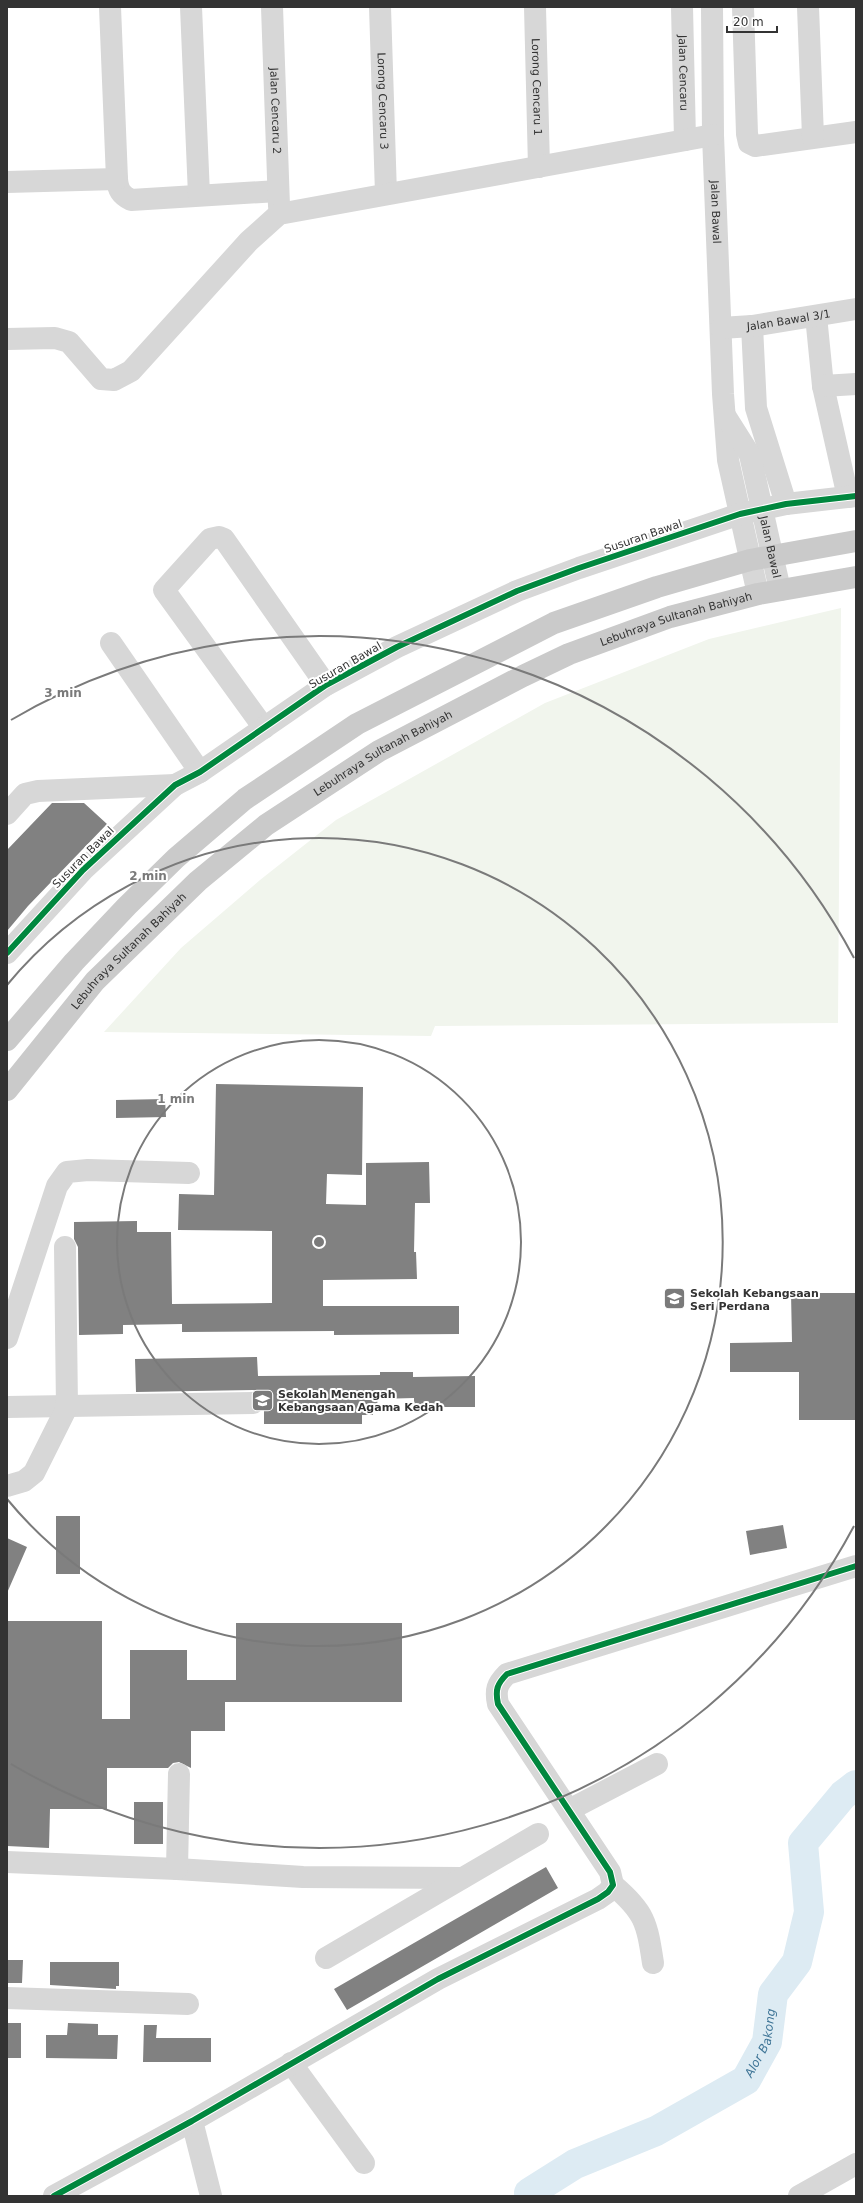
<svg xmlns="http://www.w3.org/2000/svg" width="863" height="2203" viewBox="0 0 863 2203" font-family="'DejaVu Sans',sans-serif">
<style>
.green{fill:#f1f5ed}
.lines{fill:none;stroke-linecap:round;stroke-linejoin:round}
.river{stroke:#ddebf3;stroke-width:30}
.building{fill:#818181}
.minor{stroke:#d7d7d7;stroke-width:22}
.major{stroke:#cacaca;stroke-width:22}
.cycleway-casing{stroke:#fff;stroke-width:8}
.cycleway{stroke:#00873e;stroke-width:6}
.ring{fill:none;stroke:#7a7a7a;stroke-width:2}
.labels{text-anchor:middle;stroke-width:4;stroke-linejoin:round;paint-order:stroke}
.street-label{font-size:11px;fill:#333;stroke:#fff}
.poi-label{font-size:11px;font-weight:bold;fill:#333;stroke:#fff;text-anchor:start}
.water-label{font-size:12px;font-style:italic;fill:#3f7597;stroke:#fff}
.centre{fill:#7a7a7a;stroke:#fff;stroke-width:2}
.ring-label{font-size:12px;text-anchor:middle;font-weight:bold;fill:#7a7a7a;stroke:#fff;stroke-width:4;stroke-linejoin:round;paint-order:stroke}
</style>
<rect width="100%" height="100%" fill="#fff"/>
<path class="green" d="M841 608 838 1023 435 1026 431 1036 104 1032 181 948 260 880 336 820 545 703 709 639Z"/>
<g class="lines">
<path class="river" id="s1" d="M530 2196 529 2193 575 2164 656 2131 746 2080 767 2042 773 1994 797 1962 809 1912 803 1843 843 1795 856 1785"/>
</g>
<path class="building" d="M52 803H84L107 824 28 906 7 931V850Z
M216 1084 363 1087 362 1175 327 1174 326 1204 366 1205V1163L429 1162 430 1203H415L414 1252H416L417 1279 323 1280V1306H459V1334L334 1335V1331L182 1332V1324L123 1325V1334L79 1335 78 1247 74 1239V1222L137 1221V1232H171L172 1304 272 1303V1231L178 1230 179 1194 214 1195Z
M165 1099 166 1117 116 1118V1100Z
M791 1293H856V1420H799V1372H730V1343L792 1342Z
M257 1357 258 1376 380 1375V1372H413V1377L475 1376V1407H414V1398L377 1399 378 1408H373V1415H362V1424H264V1392L253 1390 136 1392 135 1359Z
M56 1516H80V1574H56Z
M783 1525 787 1548 750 1555 746 1531Z
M7 1538 27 1547 7 1593Z
M7 1621H102V1719H130V1650H187V1680H236V1623H402V1702H225V1731H191V1768L179 1762 173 1763 168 1768H107V1809H50L49 1848 7 1846Z
M134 1802H163V1844H134Z
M546 1867 558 1888 347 2010 334 1989Z
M7 1960H23L22 1983H7Z
M50 1962H119V1986H116V1989L50 1985Z
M7 2023H21V2058H7Z
M68 2023 98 2024V2035H118L117 2059 46 2058V2035H67Z
M144 2025H157L156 2038H211V2062H143Z"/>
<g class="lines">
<g class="minor">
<path d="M110 7 117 179C118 190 121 195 131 200L278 191"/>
<path d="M191 7 199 195"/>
<path id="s2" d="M272 7 279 206"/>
<path id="s3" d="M380 7 386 194"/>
<path id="s4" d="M535 7 539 167"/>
<path id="s5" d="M682 7 685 140"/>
<path id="s6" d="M712 7 713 135 723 394 728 460 758 594"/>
<path d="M743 7 747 134 749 143 755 146 856 132"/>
<path d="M808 7 813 137"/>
<path d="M7 182 117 179"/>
<path d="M816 316 823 386 848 497"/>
<path d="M752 326 756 408 786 504"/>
<path id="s7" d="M721 328 752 326 856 309"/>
<path d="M7 339 55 338 69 342 101 379 114 380 131 371 249 241 279 214 713 135"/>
<path d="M823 386 856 384"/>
<path id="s8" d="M726 417 750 455 780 590"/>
<path d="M111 643 200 772"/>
<path d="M264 728 164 590 210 539 219 537 224 539 326 685"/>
<path d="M7 814 25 794 38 791 175 785"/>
<path d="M7 953 83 870 175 785 200 772 326 685 397 647 517 591 579 568 740 514 786 504 856 496"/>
<path d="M7 1338 57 1186 67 1172 88 1170 189 1173"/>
<path d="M7 1407 253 1403"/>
<path d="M7 1486 24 1481 34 1473 67 1407 65 1247"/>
<path d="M569 1810 657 1764"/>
<path d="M7 1862 177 1869 303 1877 462 1878"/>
<path d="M177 1869 179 1774"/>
<path d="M613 1885C645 1912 647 1923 653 1963"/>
<path d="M326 1958 538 1834"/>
<path d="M7 1998 188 2004"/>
<path d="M291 2063 364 2163"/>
<path d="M192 2121 211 2196"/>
<path d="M54 2196 192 2121 438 1979 598 1899 608 1892 613 1885 610 1872 498 1704C495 1690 497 1684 507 1674L856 1566"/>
<path d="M799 2196 856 2164"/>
</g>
<g class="major">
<path d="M7 1040 74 962 127 906 176 858 245 799 357 724 554 623 657 587 750 560 856 541"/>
<path id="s9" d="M7 1090 95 981 198 881 266 825 379 751 523 676 569 654 670 617 758 594 856 577"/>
</g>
<defs>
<path id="cycleway" d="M7 953 83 870 175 785 200 772 326 685 397 647 517 591 579 568 740 514 786 504 856 496
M54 2196 192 2121 438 1979 598 1899 608 1892 613 1885 610 1872 498 1704C495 1690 497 1684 507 1674L856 1566"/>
</defs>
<use href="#cycleway" class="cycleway-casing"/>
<use href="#cycleway" class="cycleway"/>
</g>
<g class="ring">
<circle cx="319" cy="1242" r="202"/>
<path d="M7 985A404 404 0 1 1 7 1499"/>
<path d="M854 1526A606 606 0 0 1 11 1764M11 720A606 606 0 0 1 854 958"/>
</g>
<defs>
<symbol id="school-square" viewBox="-11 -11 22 22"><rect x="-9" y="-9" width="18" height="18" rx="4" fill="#7a7a7a" stroke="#fff"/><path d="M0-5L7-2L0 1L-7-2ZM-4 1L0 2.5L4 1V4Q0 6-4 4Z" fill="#fff"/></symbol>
</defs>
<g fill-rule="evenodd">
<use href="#school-square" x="662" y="1286" width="25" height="25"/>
<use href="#school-square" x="250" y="1388" width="25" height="25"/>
</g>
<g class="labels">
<g class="street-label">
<text dy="4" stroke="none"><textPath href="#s5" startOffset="66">Jalan Cencaru</textPath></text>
<text dy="4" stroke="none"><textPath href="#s4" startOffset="80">Lorong Cencaru 1</textPath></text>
<text dy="4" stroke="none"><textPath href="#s3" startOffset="94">Lorong Cencaru 3</textPath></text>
<text dy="4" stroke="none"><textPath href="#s2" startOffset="104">Jalan Cencaru 2</textPath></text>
<text dy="4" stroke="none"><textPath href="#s6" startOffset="205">Jalan Bawal</textPath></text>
<text dy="4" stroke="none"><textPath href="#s7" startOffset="68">Jalan Bawal 3/1</textPath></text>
<text transform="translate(643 536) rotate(-19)" y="4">Susuran Bawal</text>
<text dy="4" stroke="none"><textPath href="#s8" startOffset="139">Jalan Bawal</textPath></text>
<text dy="4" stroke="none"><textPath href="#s9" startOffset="833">Lebuhraya Sultanah Bahiyah</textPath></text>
<text transform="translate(345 665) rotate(-30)" y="4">Susuran Bawal</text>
<text dy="4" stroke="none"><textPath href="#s9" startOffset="509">Lebuhraya Sultanah Bahiyah</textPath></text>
<text transform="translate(83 857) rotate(-45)" y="4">Susuran Bawal</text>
<text dy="4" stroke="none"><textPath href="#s9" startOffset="185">Lebuhraya Sultanah Bahiyah</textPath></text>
</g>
<g class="poi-label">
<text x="690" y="1297">Sekolah Kebangsaan<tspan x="690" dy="13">Seri Perdana</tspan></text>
<text x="278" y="1398">Sekolah Menengah<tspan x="278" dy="13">Kebangsaan Agama Kedah</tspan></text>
</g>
<g class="water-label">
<text dy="4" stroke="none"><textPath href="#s1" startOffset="289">Alor Bakong</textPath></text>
</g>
</g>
<circle cx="319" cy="1242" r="6" class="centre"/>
<g class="ring-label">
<text x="63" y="697">3 min</text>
<text x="148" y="880">2 min</text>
<text x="176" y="1103">1 min</text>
</g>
<rect width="863" height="2203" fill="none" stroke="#333333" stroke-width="16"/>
<path d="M727 26v6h50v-6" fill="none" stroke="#333333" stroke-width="2"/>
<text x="733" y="26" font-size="12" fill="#333333" stroke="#ffffff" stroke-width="3" paint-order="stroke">20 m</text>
</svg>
